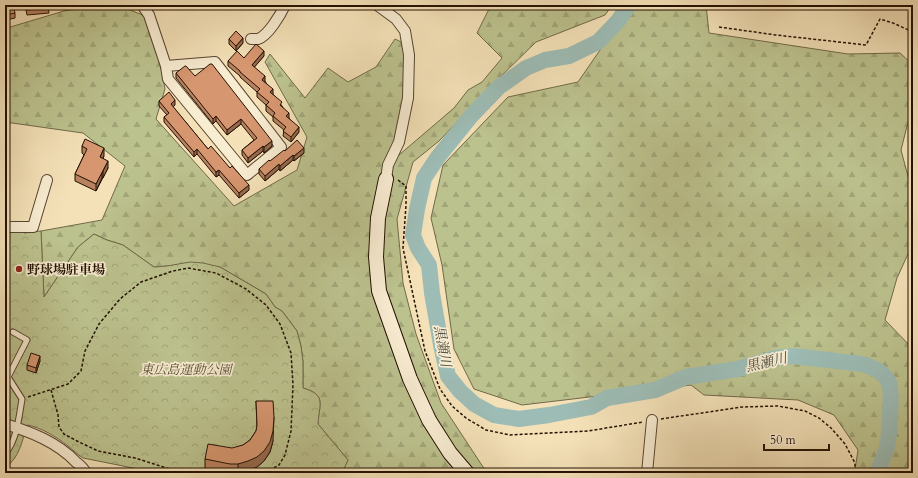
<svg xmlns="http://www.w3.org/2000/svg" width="918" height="478" viewBox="0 0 918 478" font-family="Cardo,'Noto Serif JP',serif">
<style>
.forest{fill:url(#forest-firs);stroke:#706a48}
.park{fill:url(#park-crowns);stroke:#706a48}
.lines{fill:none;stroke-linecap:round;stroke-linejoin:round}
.river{stroke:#9dbcb5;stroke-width:16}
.lane-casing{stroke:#574530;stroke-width:7}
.street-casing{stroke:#574530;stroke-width:12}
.secondary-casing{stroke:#231102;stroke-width:16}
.path{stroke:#231102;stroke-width:1.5;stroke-dasharray:3 2;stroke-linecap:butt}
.lane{stroke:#f8ecd1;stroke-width:5}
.street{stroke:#f8ecd1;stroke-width:10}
.secondary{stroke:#f8ecd1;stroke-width:14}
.wall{fill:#b8815f;stroke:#231102}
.shaded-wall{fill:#96694e;stroke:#231102}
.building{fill:#d6966f;stroke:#231102}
.poi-dot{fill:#8f2418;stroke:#f8ecd1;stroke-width:1.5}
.labels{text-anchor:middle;stroke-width:3.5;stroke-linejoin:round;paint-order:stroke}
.poi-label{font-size:13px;font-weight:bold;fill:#231102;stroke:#f8ecd1;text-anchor:start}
.park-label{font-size:13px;font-style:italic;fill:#594f33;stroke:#f8ecd1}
.water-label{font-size:14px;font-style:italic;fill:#4e4d41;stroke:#f8ecd1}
</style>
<defs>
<pattern id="forest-firs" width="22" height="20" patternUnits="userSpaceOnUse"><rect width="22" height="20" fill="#bcc28e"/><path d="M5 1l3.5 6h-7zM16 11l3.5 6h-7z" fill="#a1a679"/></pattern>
<pattern id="park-crowns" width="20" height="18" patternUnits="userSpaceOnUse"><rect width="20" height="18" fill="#bcc28e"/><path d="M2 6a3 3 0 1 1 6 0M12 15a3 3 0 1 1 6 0" fill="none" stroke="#a1a679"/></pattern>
</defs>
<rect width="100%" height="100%" fill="#f4e1b8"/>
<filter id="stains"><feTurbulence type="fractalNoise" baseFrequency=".005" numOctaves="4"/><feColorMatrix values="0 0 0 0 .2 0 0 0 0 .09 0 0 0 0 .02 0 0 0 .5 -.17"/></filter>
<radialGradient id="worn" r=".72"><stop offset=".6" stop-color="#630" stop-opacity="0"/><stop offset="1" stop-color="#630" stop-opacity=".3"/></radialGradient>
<path class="forest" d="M96 5H118L145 16 156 43 165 89 156 119 234 206 297 170 307 137 265 62 270 54 305 98 328 68 348 82 376 67 395 39 413 48 408 119 399 155 454 108 468 90 482 82 502 58 477 33 491 5H612L605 15 536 42 492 85 439 141 413 162 397 219 403 283 416 334 441 403 487 473H342L348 460 318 424C319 404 327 395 303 388V362L301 346 297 331 282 311 275 307 266 294 220 267 167 266 154 267 123 245 107 240 94 234 78 247 44 297 41 231 102 220 125 166 83 133 5 122V27L7 28 64 11Z
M631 5H706L709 33 848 54 900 53 913 65V114L907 126 901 150 913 195V243L897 278 885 320 913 349V473H853L855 470 858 450 834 415 798 400 704 395 691 385 522 405 474 389 454 349 442 265 431 218 443 165 508 97 578 82Z"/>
<path class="park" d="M5 230H21L24 233 41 231 44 297 78 247 94 234 107 240 123 245 154 267 167 266 190 262 203 263 220 267 266 294 275 307 282 311 297 331 301 346 303 362V388C327 395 319 404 318 424L348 460 342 473H160L149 470 148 471 83 458C77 454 73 450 68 446 57 437 40 427 27 425 22 441 20 457 5 468Z"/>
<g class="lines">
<path class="river" d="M629 5 618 21 598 42 569 56 545 60 526 68 499 87 471 116 438 157 424 178 417 209 413 235 418 248 429 265 432 293 441 345 448 376 460 391 474 404 494 415 519 419 549 415 591 407 607 398 655 390 686 377 738 369 775 358 793 356 862 364C874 367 884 372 889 383 893 388 889 438 887 447 885 456 880 464 877 473"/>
<defs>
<path id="lane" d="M5 454C17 440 19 417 22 399L8 377 27 340 13 332"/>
<path id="street" d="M142 5 149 15 166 66
M377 5 396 19 405 31 409 55 408 98 399 142 388 165 386 179
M251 39C253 39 256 39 258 39 268 36 281 14 285 5
M215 62 281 147 247 175 168 79 166 66Z
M5 227H33L47 180
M5 424C31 432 57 442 76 462 80 465 84 469 86 473
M647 473 652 420"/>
<path id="secondary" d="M386 179 378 218 376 257 379 291 410 379 429 420 450 453 467 473"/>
</defs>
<use href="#lane" class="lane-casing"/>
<use href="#street" class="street-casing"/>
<use href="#secondary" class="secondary-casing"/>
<path class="path" d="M719 27 776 35 866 45 880 19 893 23 913 32
M398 180 406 186V205L403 248 425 351 440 389 452 406 466 418 486 430 510 435 588 431 643 422
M51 390 58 415 59 427 64 434 77 441 98 451 135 458 179 472 191 473
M28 397 68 384 81 371 85 351 99 324 120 299 141 282 173 271 188 268 216 273 246 289 266 305 280 324 291 353 293 385 291 431 285 455 279 465 264 473
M661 419 742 407 778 406 805 411 819 418 831 428 845 444 855 463V473"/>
<use href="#lane" class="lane"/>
<use href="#street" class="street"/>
<use href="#secondary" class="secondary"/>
</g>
<path class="wall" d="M25 5H48L49 13 27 15Z
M53 5H63L53 7Z
M5 6 15 13V18L6 20V21H5Z
M229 39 243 43 236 51 229 44Z
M264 56 254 67 265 81 273 94 282 106 289 118 299 132 291 142 283 136 284 130 273 121V117L266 111V105L257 97V92L240 77V76L228 66V61L244 58Z
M176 73 195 76 272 146 264 153 263 151 248 163 242 155V150L254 140 241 124 227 135 216 121 213 124 176 78Z
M159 101 175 105 173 107 208 149 230 168 249 190 239 198 219 175 216 177 197 154 194 157 164 122V117L167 115 159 106Z
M82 146 104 156 103 158 108 168 96 191 75 181V174L84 155 82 153Z
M285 151 304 153 294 161 293 160 280 171 279 169 265 181 259 174V169Z
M40 361 36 373 27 370V365Z
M256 401 273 441 270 452 264 461 257 467 248 471 240 473H228L205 469V459L243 445 250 440 256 431 257 427Z"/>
<path class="shaded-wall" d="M243 38V43L236 51V46Z
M264 51V56L252 70V65Z
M265 76V81L262 85V80Z
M273 89V94L270 97V92Z
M175 100V105L171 109V104Z
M289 113V118L286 121V116Z
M216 116V121L213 124V119Z
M241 119V124L227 135V130Z
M299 127V132L291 142V137Z
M272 141V146L264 153V147Z
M263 146V151L248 163V158Z
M104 148V156L100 164V157Z
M304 148V153L294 161V156Z
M197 149V154L194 157V152Z
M293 155V160L280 171V166Z
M108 161V168L103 178V171Z
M279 164V169L265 181V176Z
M219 170V175L216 177V172Z
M102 171V178L96 191V184Z
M249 185V190L239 198V193Z
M40 356V361L36 373V368Z
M274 417 273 441 270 452 264 461 257 467 248 471 238 473V464Z"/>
<path class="building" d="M10 5H13L15 13 6 15V16H5V6Z
M26 5H48L49 8 27 10Z
M236 31 243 38 236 46 229 39Z
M256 44 264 51 252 65 265 76 262 80 273 89 270 92 282 102 280 105 289 113 286 116 299 127 291 137 283 131 286 127 273 116 275 113 266 105 269 102 257 92 260 89 240 72V71L228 61 237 51 244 58Z
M210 64H212L272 141 264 147 263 146 248 158 242 150 257 138 241 119 227 130 216 116 213 119 176 73 185 66H186L195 76Z
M169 92 175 100 171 104 208 149 211 146 230 168 232 166 249 185 239 193 219 170 216 172 197 149 194 152 164 117 169 113 159 101Z
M85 139 104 148 100 157 108 161 96 184 75 174 87 149 82 146Z
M297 140 304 148 294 156 293 155 280 166 279 164 265 176 259 169 269 160 270 161 284 150 285 151Z
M31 353 40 356 36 368 27 365Z
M256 401H273L274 417 273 431 270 442 264 451 257 457 248 461 238 464H230L205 459 208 444 232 448 243 445 250 440 256 431 257 425Z"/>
<circle class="poi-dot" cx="19" cy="269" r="4"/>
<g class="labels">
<g class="poi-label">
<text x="27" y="274">野球場駐車場</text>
</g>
<g class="park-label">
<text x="186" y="374">東広島運動公園</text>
</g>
<g class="water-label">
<text transform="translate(443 346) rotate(80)" y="5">黒瀬川</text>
<text transform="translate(766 362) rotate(-13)" y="5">黒瀬川</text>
</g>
</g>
<rect width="918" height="478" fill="none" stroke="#f4e1b8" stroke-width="20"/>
<rect x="6" y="6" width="906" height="466" fill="none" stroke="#231102" stroke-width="2"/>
<rect x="10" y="10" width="898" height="458" fill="none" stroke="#231102"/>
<path d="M764 444v6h65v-6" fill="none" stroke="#231102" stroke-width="2"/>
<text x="770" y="444" font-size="12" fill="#231102" stroke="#f8ecd1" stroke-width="3" paint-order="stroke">50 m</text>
<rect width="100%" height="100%" filter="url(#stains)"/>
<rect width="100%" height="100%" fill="url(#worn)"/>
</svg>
